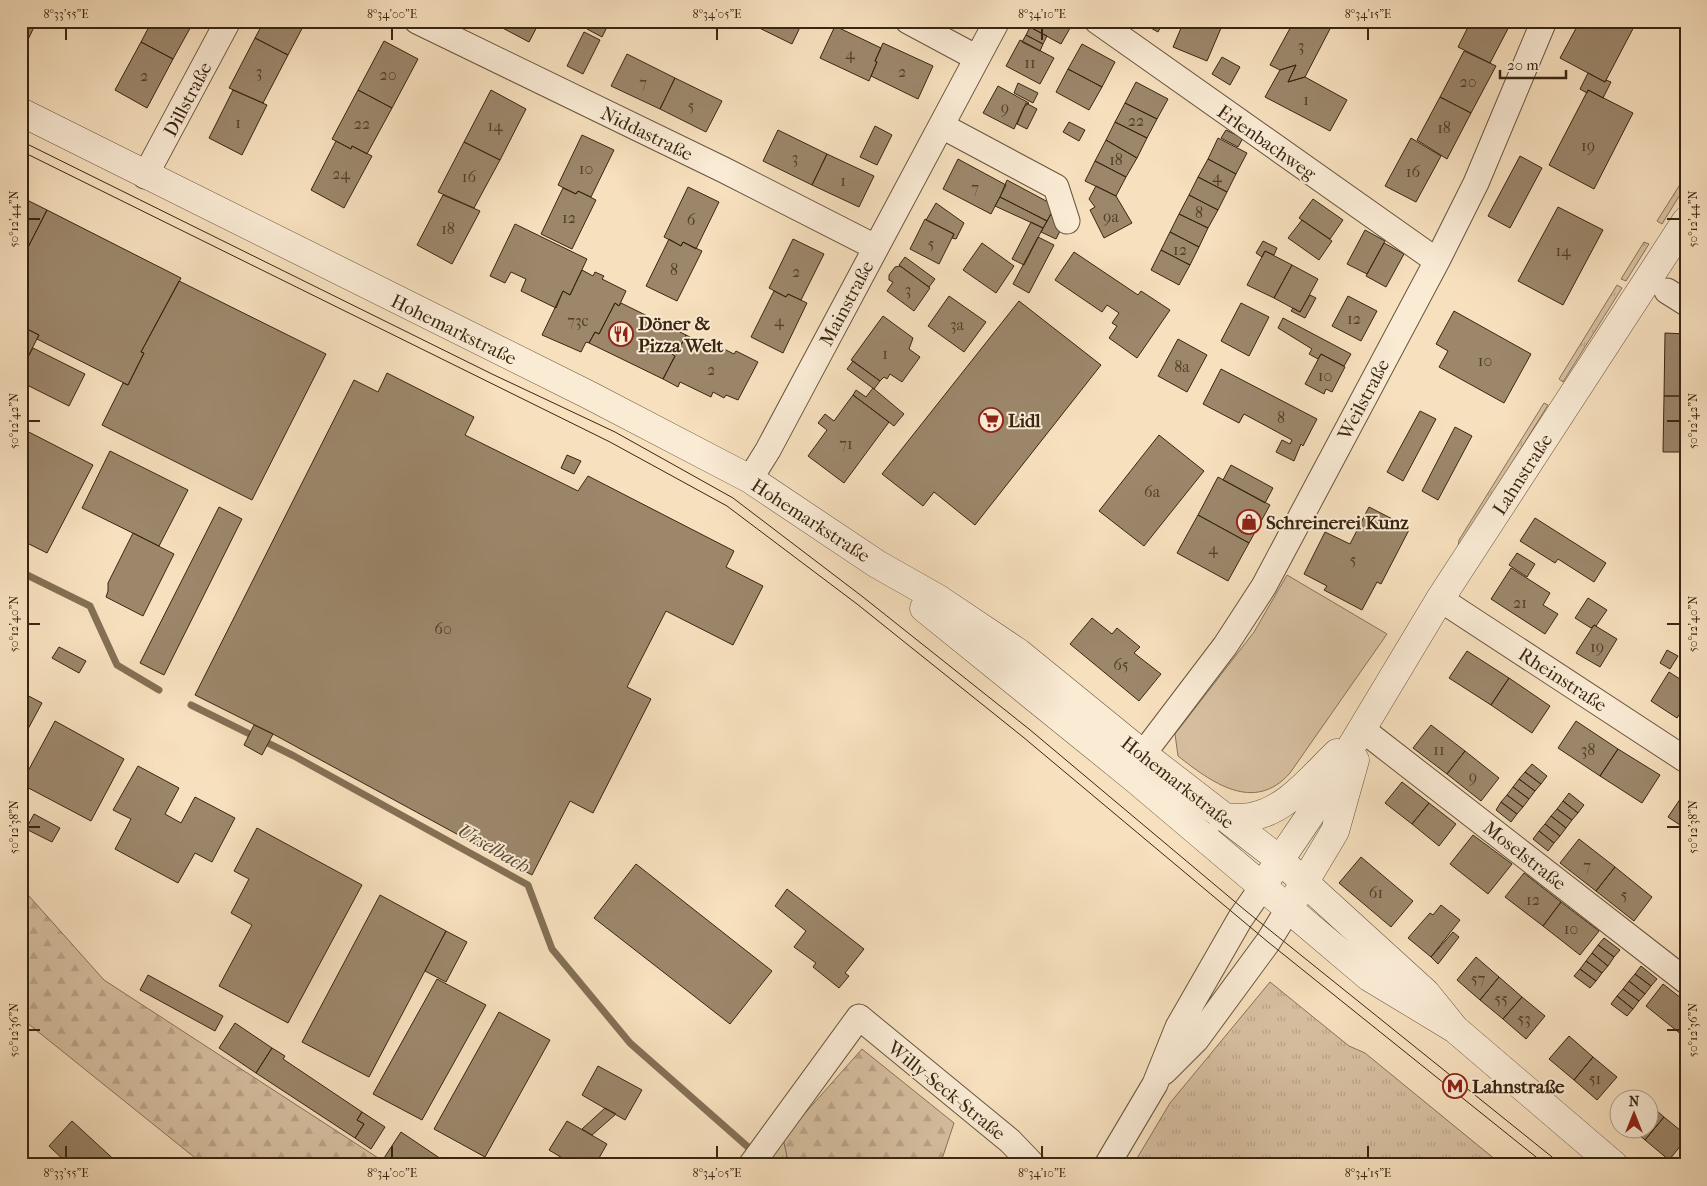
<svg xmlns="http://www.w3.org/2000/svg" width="1707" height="1186" viewBox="0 0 1707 1186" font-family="'IM FELL French Canon',serif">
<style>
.grass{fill:url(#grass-tufts);stroke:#887359}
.forest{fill:url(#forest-firs);stroke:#887359}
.green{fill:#d7c0a1;stroke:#887359}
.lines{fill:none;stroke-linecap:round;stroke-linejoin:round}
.stream{stroke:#847055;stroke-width:7}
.building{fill:#9c876b;stroke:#392611}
.minor-casing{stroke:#68543c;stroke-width:27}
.tertiary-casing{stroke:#68543c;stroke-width:29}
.minor{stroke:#faebd5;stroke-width:25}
.tertiary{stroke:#faebd5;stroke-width:28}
.tram{stroke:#392611;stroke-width:1}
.ticks{fill:none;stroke:#392611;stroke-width:2}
.labels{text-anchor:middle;stroke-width:4;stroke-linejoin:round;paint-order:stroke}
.number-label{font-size:16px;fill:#523e28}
.street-label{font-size:19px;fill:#392611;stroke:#faebd5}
.poi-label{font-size:19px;font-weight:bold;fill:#392611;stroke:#faebd5;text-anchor:start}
.water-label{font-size:20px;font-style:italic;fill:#5e4b33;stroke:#faebd5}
.neatline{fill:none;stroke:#392611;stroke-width:2}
.ticks-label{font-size:12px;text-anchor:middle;fill:#392611}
</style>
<defs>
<pattern id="grass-tufts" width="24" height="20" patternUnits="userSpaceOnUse" patternTransform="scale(1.25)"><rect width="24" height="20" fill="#d7c0a1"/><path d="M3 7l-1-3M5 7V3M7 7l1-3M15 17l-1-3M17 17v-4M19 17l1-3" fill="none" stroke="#b9a58a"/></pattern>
<pattern id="forest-firs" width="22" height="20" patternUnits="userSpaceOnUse" patternTransform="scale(1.25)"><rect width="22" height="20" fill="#d7c0a1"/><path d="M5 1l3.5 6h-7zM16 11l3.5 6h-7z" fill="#b9a58a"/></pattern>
</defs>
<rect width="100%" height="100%" fill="#f7e0be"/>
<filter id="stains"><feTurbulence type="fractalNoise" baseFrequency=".004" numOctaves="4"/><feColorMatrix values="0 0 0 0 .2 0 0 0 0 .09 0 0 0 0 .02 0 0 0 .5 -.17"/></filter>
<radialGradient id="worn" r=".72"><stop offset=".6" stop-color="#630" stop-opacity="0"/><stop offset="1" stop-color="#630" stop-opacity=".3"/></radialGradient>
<path class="grass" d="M1686 175V185L1662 224 1657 221Z
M1644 242 1649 244 1626 281 1621 279Z
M1617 285 1622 288 1563 382 1559 379Z
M1544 403 1548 405 1461 545 1458 547 1459 540Z
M1270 982 1349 1046 1365 1053 1502 1165H1133L1170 1103Z
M783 1138 789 1165H767Z"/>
<path class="forest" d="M21 887 104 980 389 1165H204L21 1018Z
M862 1049 954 1123 940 1165H789L783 1138Z"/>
<path class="green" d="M1287 575 1387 634 1290 773C1254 814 1211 782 1178 756L1175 734 1254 632Z"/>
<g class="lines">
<path class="stream" d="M21 572 90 606 117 665 159 690
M191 705 294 756 528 885 552 949 630 1043 748 1147 772 1165"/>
</g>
<path class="building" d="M21 21H37L21 54Z
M152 21H194L173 59 141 42Z
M264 21H306L288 55 255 38Z
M496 21H540L529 42 495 24Z
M591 21H610L602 37 587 29Z
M745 21H803L792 44Z
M1030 21H1074L1061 44 1028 26Z
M1138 21H1164L1158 32Z
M1184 21H1224L1207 61 1173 47Z
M1294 21H1325L1332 25 1305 77 1288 82 1296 65 1280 70 1270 65Z
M1471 21H1512L1490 63 1458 47Z
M1580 21H1637L1605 82 1560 58Z
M835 26 881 48 875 61 877 62 869 81 820 58Z
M1030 27 1047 36 1043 44 1026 35Z
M584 32 600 40 583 74 567 66Z
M1026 35 1043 44 1040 51 1022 42Z
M255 38 288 55 263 103 229 88Z
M1020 40 1054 58 1040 84 1006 66Z
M384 41 418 59 392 108 358 90Z
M141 42 173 59 147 108 115 90Z
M883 43 933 66 918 99 871 76 877 62 875 61Z
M1082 44 1115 62 1102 87 1068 69Z
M1464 51 1496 66 1471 113 1440 97Z
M627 54 675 78 660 109 611 86Z
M1222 57 1240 67 1230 85 1212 74Z
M1296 65 1288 82 1305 77 1347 100 1330 131 1265 97 1280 70Z
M1068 69 1102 87 1089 110 1056 92Z
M1588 73 1605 82 1606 80 1611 82 1603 98 1588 90 1587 93 1580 89Z
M675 78 722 101 706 132 660 109Z
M1136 82 1168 99 1157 119 1125 103Z
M1018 83 1038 93 1033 103 1014 93Z
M998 86 1029 103 1024 107 1014 129 983 113Z
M233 90 267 105 242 155 209 138Z
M358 90 392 108 367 154 352 146 351 149 332 139Z
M491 90 526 109 500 160 464 142Z
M1588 90 1633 113 1594 189 1549 165Z
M1440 97 1471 113 1447 159 1417 140Z
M1026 103 1037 109 1027 129 1017 124Z
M1125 103 1157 119 1147 138 1115 122Z
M1069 122 1085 130 1079 141 1063 132Z
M1115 122 1147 138 1137 158 1106 140Z
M875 126 892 135 877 165 860 157Z
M778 130 827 154 812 185 763 161Z
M1226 130 1243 138 1238 147 1221 138Z
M582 135 614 150 591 197 578 191 576 194 558 185Z
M1218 138 1247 153 1236 174 1208 159Z
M1411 138 1441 156 1416 202 1385 186Z
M1106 140 1137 158 1126 177 1095 161Z
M336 141 351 149 352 146 372 156 344 208 311 190Z
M464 142 500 160 474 208 438 192Z
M827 154 874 176 859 207 812 185Z
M1520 156 1542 168 1510 228 1488 216Z
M958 159 1006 185 991 214 943 189Z
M1208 159 1236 174 1227 192 1198 177Z
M1095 161 1126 177 1116 196 1085 181Z
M1198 177 1227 192 1218 210 1189 195Z
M1007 180 1048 202 1052 212 1047 221 1000 197Z
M1096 186 1116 196 1132 223 1104 238 1090 210 1095 207 1089 199Z
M688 187 719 202 696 249 683 242 681 246 664 237Z
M563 188 576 194 578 191 596 200 572 249 541 234Z
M443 195 480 211 452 264 417 245Z
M1189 195 1218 210 1208 228 1179 214Z
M21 197 47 210 21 261Z
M1000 197 1047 221 1043 228 995 206Z
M1313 199 1343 220 1330 239 1299 218Z
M936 203 964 223 956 239 952 238 954 234 926 220Z
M1558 207 1603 230 1563 305 1518 281Z
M47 210 181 278 141 352 144 353 128 385 37 339 39 335 21 326V261Z
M1051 214 1065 221 1056 239 1041 232Z
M1179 214 1208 228 1199 247 1170 232Z
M925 219 954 234 939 264 910 249Z
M1302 220 1332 241 1319 260 1288 238Z
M1031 222 1043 228 1024 265 1012 259Z
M515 224 587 259 570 295 563 291 556 308 521 291 526 279 511 272 505 283 490 276Z
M1365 230 1385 241 1367 274 1347 264Z
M1170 232 1199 247 1190 265 1161 250Z
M1038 237 1054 245 1029 293 1013 284Z
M669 239 681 246 683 242 702 251 677 301 646 286Z
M793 239 824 254 801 300 788 294 786 297 769 288Z
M1263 241 1277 248 1274 255 1265 251 1262 257 1256 253Z
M982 243 1014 266 996 293 963 270Z
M1384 243 1404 254 1386 287 1366 276Z
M1161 250 1190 265 1179 285 1151 270Z
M1265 251 1292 265 1274 298 1247 285Z
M1074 252 1138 295 1141 291 1170 310 1137 358 1109 338 1117 326 1112 323 1119 313 1107 305 1102 312 1055 280Z
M905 257 935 279 929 287 899 265Z
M1292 265 1318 279 1300 312 1274 298Z
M900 266 930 288 914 311 887 291 893 282 889 280V275L895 267Z
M582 270 593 276 595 272 604 276 602 279 626 291 619 306 615 303 599 334 595 332 589 343 586 342 581 352 542 335 563 291 570 295Z
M179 281 326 354 252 500 102 425 123 383 128 385 144 353 141 352Z
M774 291 786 297 788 294 807 303 783 353 751 337Z
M1310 295 1316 298 1305 318 1291 311 1293 308 1300 312Z
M949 296 986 322 964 352 928 326Z
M1348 296 1377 311 1361 341 1332 326Z
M1019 301 1101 365 975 525 934 492 923 506 882 474Z
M615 303 619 306 621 303 686 335 680 347 677 345 672 354 675 356 663 379 589 343 595 332 599 334Z
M1241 303 1269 317 1249 356 1221 341Z
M1454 311 1531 354 1504 403 1439 367 1448 351 1436 344Z
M883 316 913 338 909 349 920 357 902 382 890 374 887 379 884 377 880 381 851 360Z
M1283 318 1351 354 1344 366 1321 354 1318 359 1309 354 1312 349 1278 328Z
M21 326 39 335 21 370Z
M1665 333 1686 334V396H1664Z
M686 335 708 346 710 342 734 354 736 351 758 362 738 400 726 395 724 398 713 392 711 397 680 382 678 387 663 379 675 356 672 354 677 345 680 347Z
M1178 339 1207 355 1187 392 1158 376Z
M33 348 85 374 69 406 21 382V370Z
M1321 354 1345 367 1332 392 1326 389 1324 394 1305 384Z
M853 361 880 381 874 389 847 369Z
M1221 369 1317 419 1303 446 1301 444 1294 461 1276 452 1282 440 1290 444 1292 440 1244 414 1239 423 1203 404Z
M387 373 474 417 465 435 578 491 588 476 734 551 726 567 763 586 733 645 666 611 627 687 651 699 593 813 570 801 532 875 273 734 195 695 354 380 378 392Z
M873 388 904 414 894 426 853 395 856 390 866 397Z
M853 395 889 422 844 483 808 456 827 430 818 423 825 414 834 421Z
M1664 396H1686V452H1663Z
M1420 411 1436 419 1403 481 1387 472Z
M1455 427 1472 436 1438 500 1422 491Z
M21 428 93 465 47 553 21 540Z
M1159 435 1204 471 1144 546 1099 511Z
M110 451 188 490 159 546 82 508Z
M567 455 581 461 574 474 561 468Z
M1231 465 1273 488 1265 503 1223 480Z
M1218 477 1270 505 1249 543 1198 515Z
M219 507 242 519 164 675 140 663Z
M1369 507 1410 528 1381 584 1377 582 1362 610 1324 590 1327 586 1304 574 1325 532 1350 544Z
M1198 515 1249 543 1228 581 1177 553Z
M1535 518 1606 563 1594 582 1558 559 1555 563 1520 541Z
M133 533 174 554 143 616 106 597 108 591V583Z
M1517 553 1535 564 1527 577 1509 565Z
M1511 568 1550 593 1543 605 1558 614 1545 634 1491 599Z
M1588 598 1607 610 1596 626 1594 625 1591 628 1575 618Z
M1092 618 1112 634 1117 628 1140 647 1134 653 1161 674 1139 701 1070 644Z
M1594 625 1617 639 1600 667 1576 653Z
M59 647 86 661 79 673 52 658Z
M1667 650 1678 656 1670 669 1660 663Z
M1467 651 1509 678 1491 705 1449 678Z
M1669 672 1686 683V705L1677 718 1651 701Z
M1509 678 1550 706 1532 733 1491 705Z
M21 692 42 703 21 742Z
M55 721 124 759 91 821 21 784Z
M1576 721 1618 749 1600 776 1558 748Z
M254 725 273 734 262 755 244 745Z
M1431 725 1465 751 1447 774 1413 748Z
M1618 749 1660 775 1642 803 1600 776Z
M1465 751 1499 778 1481 801 1447 774Z
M1532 764 1547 776 1541 784 1525 772Z
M138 766 179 788 165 814 181 823 195 797 235 818 212 862 195 853 178 883 115 849 131 819 113 810Z
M1525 772 1541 784 1535 791 1519 779Z
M1519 779 1535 791 1529 799 1513 787Z
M1402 782 1429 803 1412 824 1385 803Z
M1513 787 1529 799 1523 807 1507 795Z
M1685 792H1686V829L1668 817Z
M1569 793 1584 805 1578 813 1563 801Z
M1507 795 1523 807 1517 814 1501 802Z
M1563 801 1578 813 1572 820 1557 809Z
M1501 802 1517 814 1511 822 1496 810Z
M1429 803 1456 824 1439 846 1412 824Z
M1557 809 1572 820 1566 828 1551 816Z
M34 814 60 828 52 842 26 829Z
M1551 816 1566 828 1560 836 1545 824Z
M1545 824 1560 836 1554 843 1539 831Z
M257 828 362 885 288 1023 219 986 252 925 231 913 249 879 234 871Z
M1539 831 1554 843 1548 851 1533 839Z
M1473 835 1512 864 1488 894 1450 864Z
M1579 839 1615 867 1596 891 1560 863Z
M1361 857 1413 901 1391 927 1339 883Z
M636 864 772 971 730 1024 594 918Z
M1615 867 1652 897 1634 921 1596 891Z
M1524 873 1561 902 1543 926 1505 897Z
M787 889 864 949 845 973 849 976 839 988 813 967 816 963 794 947 806 931 775 906Z
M380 895 446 931 369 1077 302 1042Z
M1561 902 1599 931 1580 955 1543 926Z
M1441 905 1460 920 1431 957 1408 938 1430 913 1433 915Z
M446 931 467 942 446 982 425 971Z
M1453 932 1459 937 1438 964 1431 957Z
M1604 938 1620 950 1614 957 1598 945Z
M1598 945 1614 957 1608 966 1592 953Z
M1592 953 1608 966 1602 973 1586 961Z
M1476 957 1499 977 1480 1000 1457 980Z
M1586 961 1602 973 1596 981 1580 969Z
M1641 966 1657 979 1651 986 1635 974Z
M1580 969 1596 981 1590 988 1574 976Z
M1635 974 1651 986 1645 994 1629 981Z
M148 975 223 1016 215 1031 140 990Z
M1499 977 1522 997 1503 1019 1480 1000Z
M437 979 486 1005 422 1120 373 1094Z
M1629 981 1645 994 1639 1001 1623 989Z
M1663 984 1686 1002V1029L1682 1035 1646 1006Z
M1623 989 1639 1001 1633 1009 1617 996Z
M1617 996 1633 1009 1627 1016 1611 1004Z
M1522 997 1545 1016 1526 1039 1503 1019Z
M499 1012 550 1040 485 1157 434 1129Z
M235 1023 272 1048 256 1073 219 1048Z
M1569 1036 1593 1057 1574 1080 1549 1059Z
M272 1048 285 1056 283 1059 362 1112 357 1120 364 1124 355 1138 256 1073Z
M1593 1057 1617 1077 1597 1100 1574 1080Z
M598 1066 642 1090 625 1120 582 1095Z
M1650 1105 1664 1117 1645 1140 1631 1128H1650Z
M605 1108 616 1114 592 1135 582 1129Z
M362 1112 385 1127 371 1149 355 1138 364 1124 357 1120Z
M1664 1117 1686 1135V1139L1669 1160 1645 1140Z
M72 1121 120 1165H69L49 1146Z
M567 1121 607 1144 595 1165H574L549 1150Z
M401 1132 450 1165H393L384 1158Z"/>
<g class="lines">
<defs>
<path id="minor" d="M417 21 724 170 875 247
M908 21 977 58
M1097 21 1437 261
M942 126 1056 187 1067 221
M145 176 228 21
M1667 291 1686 303
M750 479 768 450 997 21
M1440 599 1686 760
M1363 730 1686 981
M1143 754 1225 646 1264 586 1437 261 1476 183 1544 21
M1164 1072 1196 1040 1268 942 1289 908
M751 1165 859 1017 1010 1141 1033 1165
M1107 1165 1155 1084 1178 1027 1240 919 1263 886"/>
<path id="tertiary" d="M21 112 589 395 750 479 877 564 937 598 1019 653 1143 754 1280 860 1426 993 1455 1029
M924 608 1134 778 1369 977 1455 1029 1614 1165
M1222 817C1231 817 1241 819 1250 817 1286 811 1311 778 1337 753
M1269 876 1309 817 1440 599 1686 221
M1295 898 1335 831 1355 760"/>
</defs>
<use href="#minor" class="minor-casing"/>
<use href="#tertiary" class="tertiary-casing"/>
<use href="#minor" class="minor"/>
<use href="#tertiary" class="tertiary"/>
<path class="tram" d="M21 141 492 374 615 432 733 498 863 597 1029 729 1246 911 1562 1165
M21 151 610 442 727 506 857 604 1023 737 1268 942 1546 1165"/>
</g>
<path class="ticks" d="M66 28V40M392 28V40M717 28V40M1042 28V40M1368 28V40M28 219H40M1667 219H1680M28 421H40M1667 421H1680M28 624H40M1667 624H1680M28 827H40M1667 827H1680M28 1030H40M1667 1030H1680M66 1146V1158M392 1146V1158M717 1146V1158M1042 1146V1158M1368 1146V1158"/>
<defs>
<symbol id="restaurant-ring" viewBox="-11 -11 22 22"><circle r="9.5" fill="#faebd5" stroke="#8f2418" stroke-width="1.5"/><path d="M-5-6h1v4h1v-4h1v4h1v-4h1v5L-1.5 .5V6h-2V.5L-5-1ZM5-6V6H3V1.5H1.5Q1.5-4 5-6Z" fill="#8f2418"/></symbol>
<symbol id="supermarket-ring" viewBox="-11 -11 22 22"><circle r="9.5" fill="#faebd5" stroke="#8f2418" stroke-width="1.5"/><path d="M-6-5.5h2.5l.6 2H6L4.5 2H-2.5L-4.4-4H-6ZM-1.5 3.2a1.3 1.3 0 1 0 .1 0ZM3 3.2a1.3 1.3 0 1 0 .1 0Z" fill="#8f2418"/></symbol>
<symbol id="shop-ring" viewBox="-11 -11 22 22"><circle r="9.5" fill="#faebd5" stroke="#8f2418" stroke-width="1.5"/><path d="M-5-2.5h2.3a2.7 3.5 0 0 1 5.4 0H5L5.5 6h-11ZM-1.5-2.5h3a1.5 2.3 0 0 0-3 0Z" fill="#8f2418"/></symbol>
<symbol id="metro-ring" viewBox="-11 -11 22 22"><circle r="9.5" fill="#faebd5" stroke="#8f2418" stroke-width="1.5"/><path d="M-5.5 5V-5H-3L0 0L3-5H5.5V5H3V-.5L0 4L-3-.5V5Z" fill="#8f2418"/></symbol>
</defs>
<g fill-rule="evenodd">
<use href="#restaurant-ring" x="607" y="320" width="28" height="28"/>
<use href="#supermarket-ring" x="977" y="406" width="28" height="28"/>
<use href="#shop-ring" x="1235" y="508" width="28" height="28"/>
<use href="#metro-ring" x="1441" y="1072" width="28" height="28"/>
</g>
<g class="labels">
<g class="number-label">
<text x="1301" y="51">3</text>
<text x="850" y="59">4</text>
<text x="1030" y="68">11</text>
<text x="259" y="77">3</text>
<text x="902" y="77">2</text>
<text x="388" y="80">20</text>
<text x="144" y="81">2</text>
<text x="1468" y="87">20</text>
<text x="643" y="88">7</text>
<text x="1306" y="105">1</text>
<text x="691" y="111">5</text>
<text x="1005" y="113">9</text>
<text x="1136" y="126">22</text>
<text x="238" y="128">1</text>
<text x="362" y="129">22</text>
<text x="495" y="131">14</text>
<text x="1444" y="133">18</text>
<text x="1588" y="151">19</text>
<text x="795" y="163">3</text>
<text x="1116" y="165">18</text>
<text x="586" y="174">10</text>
<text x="1413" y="177">16</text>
<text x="341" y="179">24</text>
<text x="469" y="182">16</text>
<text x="1217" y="182">4</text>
<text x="843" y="186">1</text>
<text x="975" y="193">7</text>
<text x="1199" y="218">8</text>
<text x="1111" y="222">9a</text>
<text x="569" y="223">12</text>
<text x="691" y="225">6</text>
<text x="448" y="234">18</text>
<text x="931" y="249">5</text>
<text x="1180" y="255">12</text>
<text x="1563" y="256">14</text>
<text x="674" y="275">8</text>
<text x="796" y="277">2</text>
<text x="908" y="295">3</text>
<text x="1354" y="324">12</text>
<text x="578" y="326">73c</text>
<text x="779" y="326">4</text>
<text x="957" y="330">3a</text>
<text x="885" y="359">1</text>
<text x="1485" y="366">10</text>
<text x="1182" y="372">8a</text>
<text x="711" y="375">2</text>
<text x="1325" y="381">10</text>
<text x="1281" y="423">8</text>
<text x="846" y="449">71</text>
<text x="1152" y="497">6a</text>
<text x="1213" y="554">4</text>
<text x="1353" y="565">5</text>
<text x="1520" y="608">21</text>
<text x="443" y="634">60</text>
<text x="1597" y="652">19</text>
<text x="1121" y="670">65</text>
<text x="1439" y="755">11</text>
<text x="1588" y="755">38</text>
<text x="1473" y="782">9</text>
<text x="1587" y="871">7</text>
<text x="1376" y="898">61</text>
<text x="1624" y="900">5</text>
<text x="1533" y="905">12</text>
<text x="1571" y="934">10</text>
<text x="1478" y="984">57</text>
<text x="1501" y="1004">55</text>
<text x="1524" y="1024">53</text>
<text x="1595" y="1084">51</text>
</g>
<g class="street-label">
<text transform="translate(187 99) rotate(-62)" y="7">Dillstraße</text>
<text transform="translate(647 133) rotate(26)" y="7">Niddastraße</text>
<text transform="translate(1267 142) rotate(35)" y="7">Erlenbachweg</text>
<text transform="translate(846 303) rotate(-62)" y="7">Mainstraße</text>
<text transform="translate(454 329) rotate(26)" y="7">Hohemarkstraße</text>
<text transform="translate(1363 399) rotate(-62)" y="7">Weilstraße</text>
<text transform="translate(1522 474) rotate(-57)" y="7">Lahnstraße</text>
<text transform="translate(811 520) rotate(33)" y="7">Hohemarkstraße</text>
<text transform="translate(1563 679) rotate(33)" y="7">Rheinstraße</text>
<text transform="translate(1178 782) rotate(38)" y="7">Hohemarkstraße</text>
<text transform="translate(1525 855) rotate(38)" y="7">Moselstraße</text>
<text transform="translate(947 1090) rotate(39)" y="7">Willy-Seck-Straße</text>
</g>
<g class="poi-label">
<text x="638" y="330">Döner &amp;<tspan x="638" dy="22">Pizza Welt</tspan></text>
<text x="1008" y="427">Lidl</text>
<text x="1266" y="529">Schreinerei Kunz</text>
<text x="1472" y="1093">Lahnstraße</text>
</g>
<g class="water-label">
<text transform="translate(494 848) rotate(30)" y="7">Urselbach</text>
</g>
</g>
<rect width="1707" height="1186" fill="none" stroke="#f7e0be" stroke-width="55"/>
<g transform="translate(1634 1114)"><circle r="24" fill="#faebd5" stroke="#ad9c87"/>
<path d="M0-4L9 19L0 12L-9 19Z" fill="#8f2418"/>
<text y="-8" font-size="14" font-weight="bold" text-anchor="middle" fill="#392611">N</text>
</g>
<path d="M1500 70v8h66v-8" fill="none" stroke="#392611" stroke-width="2.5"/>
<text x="1507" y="70" font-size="15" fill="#392611" stroke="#faebd5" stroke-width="4" paint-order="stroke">20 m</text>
<rect x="28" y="28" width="1652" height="1130" class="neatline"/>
<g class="ticks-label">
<text x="66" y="18">8°33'55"E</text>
<text x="392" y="18">8°34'00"E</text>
<text x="717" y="18">8°34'05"E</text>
<text x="1042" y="18">8°34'10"E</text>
<text x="1368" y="18">8°34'15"E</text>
<text transform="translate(14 219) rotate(-90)" y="4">50°12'44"N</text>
<text transform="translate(1693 219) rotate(-90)" y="4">50°12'44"N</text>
<text transform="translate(14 421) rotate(-90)" y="4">50°12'42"N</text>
<text transform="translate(1693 421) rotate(-90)" y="4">50°12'42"N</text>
<text transform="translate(14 624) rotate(-90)" y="4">50°12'40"N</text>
<text transform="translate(1693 624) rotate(-90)" y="4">50°12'40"N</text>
<text transform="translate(14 827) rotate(-90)" y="4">50°12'38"N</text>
<text transform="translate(1693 827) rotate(-90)" y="4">50°12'38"N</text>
<text transform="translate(14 1030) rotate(-90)" y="4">50°12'36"N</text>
<text transform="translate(1693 1030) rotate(-90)" y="4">50°12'36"N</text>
<text x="66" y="1177">8°33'55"E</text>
<text x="392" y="1177">8°34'00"E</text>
<text x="717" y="1177">8°34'05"E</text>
<text x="1042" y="1177">8°34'10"E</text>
<text x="1368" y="1177">8°34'15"E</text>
</g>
<rect width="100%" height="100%" filter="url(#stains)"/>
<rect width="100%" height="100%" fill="url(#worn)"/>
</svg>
